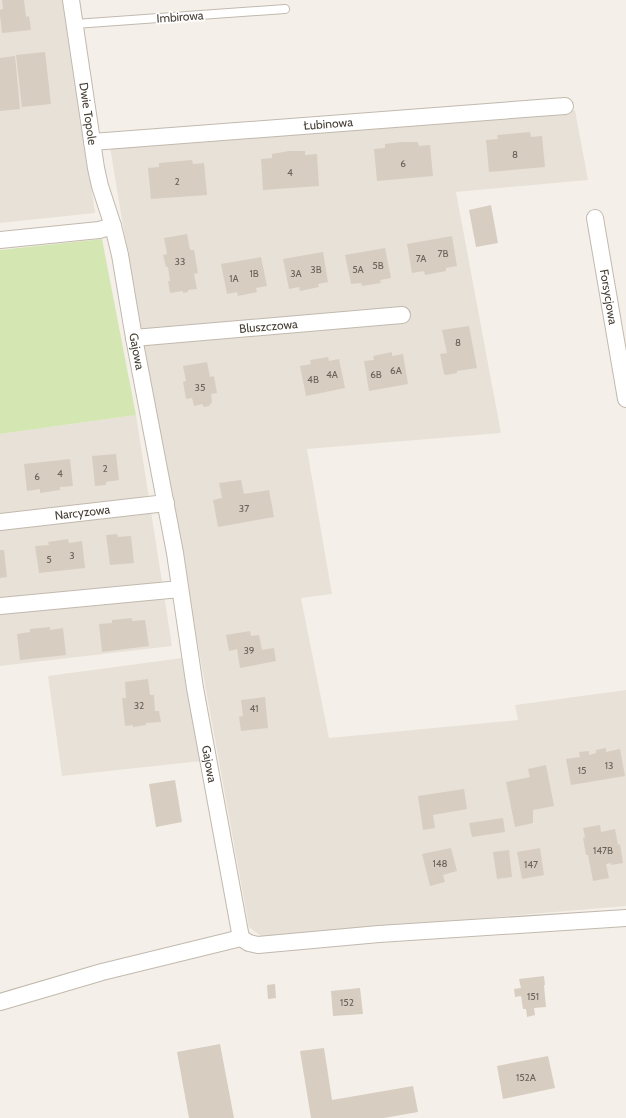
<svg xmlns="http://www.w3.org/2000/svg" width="626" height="1118" viewBox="0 0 626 1118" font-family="Cabin,sans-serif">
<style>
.residential{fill:#e8e1d7}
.green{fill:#d4e7b2}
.building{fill:#d8cdc1}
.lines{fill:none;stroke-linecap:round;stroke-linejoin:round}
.service-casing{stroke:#c2b9ae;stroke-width:10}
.minor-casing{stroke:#c2b9ae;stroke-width:18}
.service{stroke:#fff;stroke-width:8}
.minor{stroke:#fff;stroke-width:16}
.labels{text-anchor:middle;stroke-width:3.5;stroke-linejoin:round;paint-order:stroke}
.number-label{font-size:10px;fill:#6b635a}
.street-label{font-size:12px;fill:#474037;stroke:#fff}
</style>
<rect width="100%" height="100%" fill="#f4f0e9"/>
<path class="residential" d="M0 0H64L95 213 0 223Z
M575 110 588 180 456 192 501 433 307 449 332 594 301 598 329 738 518 720 515 705 626 690V906L262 937 249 927 200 657 122 220 110 147Z
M136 415 172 646 0 666V434Z
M182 658 202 761 62 776 48 676Z"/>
<path class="green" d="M102 239 136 415 0 434V250Z"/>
<path class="building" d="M2 0H24L26 17 29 16 31 30 2 33 0 15V10L3 9Z
M45 52 51 104 22 107 16 55Z
M15 56 20 109 0 111V58Z
M530 132 531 137 542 136 545 167 489 172 486 140 498 139 497 135Z
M401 142H418L419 146 430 145 433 176 377 181 374 149 385 148V144Z
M289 151H305V155L317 154 319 186 263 190 261 159 272 158V154Z
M192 160 193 164 204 163 207 195 151 199 148 168 159 167V163Z
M491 205 498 243 476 247 469 210Z
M187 234 190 250H194L198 273 194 274 197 289 188 290V292L183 293V291L170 293 168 281H170L168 267H166L163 255 167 254 164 238Z
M452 236 457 266 446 268V271L425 275 424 271 412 273 407 244Z
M385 248 391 278 380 280 381 283 362 286 361 283 351 284 345 255Z
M323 252 328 282 318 284 319 287 300 291 299 287 289 289 283 259Z
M261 257 267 286 256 288 257 292 238 296 237 292 227 294 221 264Z
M469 326 477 368 457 371V373L446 375 444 374 440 354 447 353 442 330Z
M392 352V356L403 354 408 384 369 391 364 361 374 360 373 356Z
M328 357 329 361 339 359 345 388 306 396 300 366 311 364 310 360Z
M207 362 210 377 214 376 217 393 211 394 212 402 209 406 204 407 202 404 194 406 192 398 186 399 183 382 186 381 183 366Z
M116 454 119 480 106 482V485L95 486 92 456Z
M70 459 73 486 60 487V490L40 493V489L27 491 24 464Z
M241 480 244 494 269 490 274 517 218 527 213 500 222 498 219 483Z
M117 534 118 537 131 536 134 563 110 565 106 535Z
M68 539 69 543 82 541 85 568 39 573 35 546 49 545 48 542Z
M0 550H4L7 577 0 578Z
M132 618V621L145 620 149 646 102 652 99 624 112 623V620Z
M50 627V630L63 628 66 655 20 660 17 634 30 632V629Z
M250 631 251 636 259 635 262 650 274 648 276 661 240 668 237 649 229 651 226 635Z
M148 679 150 695H154L155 711H159L161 722 146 723V725L133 727V725L125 726 122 698H126L125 682Z
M265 697 268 728 241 731 239 717 243 716 241 700Z
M606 748V752L620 749 625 776 571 785 566 759 580 757 579 752 589 751V755L596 753V750Z
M546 765 554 806 533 810V823L515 827 506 782 530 777 528 769Z
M175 780 182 822 156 827 149 784Z
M464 789 467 809 433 815 435 828 423 830 418 796Z
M503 818 505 832 472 837 469 823Z
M600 825 601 832 615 829 618 845 620 844 623 863 611 865V863L606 864 609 878 593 881 588 855H586L583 838 585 837 583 828Z
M451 848 457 871 443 875 445 882 430 886 422 854Z
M540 848 544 875 522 879 517 852Z
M509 850 512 877 497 879 493 852Z
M544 976 545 985H544L546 1007 534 1008 535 1015 527 1017 526 1009H523L521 996 515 997 514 989 521 988 519 979Z
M275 984 276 998 268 999 267 985Z
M360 988 363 1014 333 1016 331 991Z
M220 1044 234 1118H189L177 1052Z
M324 1048 332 1100 413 1086 418 1112 384 1118H311L300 1051Z
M548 1056 555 1088 503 1099 497 1066Z"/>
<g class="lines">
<defs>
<path id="service" d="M75 24 285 9"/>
<g id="minor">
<path id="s1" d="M71 0 96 168 100 186 113 226 120 255 134 338 175 553 195 688 241 938"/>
<path id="s2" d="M92 142 565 106"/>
<path id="s3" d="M595 218 626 399"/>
<path d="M0 240 99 230 113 226"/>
<path id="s4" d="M134 338 402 315"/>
<path id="s5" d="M0 522 166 503"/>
<path d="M0 606 180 589"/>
<path d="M0 1002 102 972 241 938 249 943 258 945 379 934 626 918"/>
</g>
</defs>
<use href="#service" class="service-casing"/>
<use href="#minor" class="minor-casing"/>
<use href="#service" class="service"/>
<use href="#minor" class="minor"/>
</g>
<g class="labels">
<g class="number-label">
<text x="515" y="158">8</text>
<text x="403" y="167">6</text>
<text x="290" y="176">4</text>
<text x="177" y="185">2</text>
<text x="443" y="257">7B</text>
<text x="421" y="262">7A</text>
<text x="180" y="265">33</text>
<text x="378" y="269">5B</text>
<text x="316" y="273">3B</text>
<text x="358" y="273">5A</text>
<text x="254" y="277">1B</text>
<text x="296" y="277">3A</text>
<text x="234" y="282">1A</text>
<text x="458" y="346">8</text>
<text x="396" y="374">6A</text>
<text x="332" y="378">4A</text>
<text x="376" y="378">6B</text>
<text x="313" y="383">4B</text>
<text x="200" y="391">35</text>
<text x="105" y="472">2</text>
<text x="60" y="477">4</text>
<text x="37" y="480">6</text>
<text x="244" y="512">37</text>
<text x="72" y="559">3</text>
<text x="49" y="563">5</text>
<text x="249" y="654">39</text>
<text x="139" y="709">32</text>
<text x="254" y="712">41</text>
<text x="609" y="769">13</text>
<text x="582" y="774">15</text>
<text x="603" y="854">147B</text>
<text x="440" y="867">148</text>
<text x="531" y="868">147</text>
<text x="533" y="1000">151</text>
<text x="347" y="1006">152</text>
<text x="526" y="1081">152A</text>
</g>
<g class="street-label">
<text transform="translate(180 17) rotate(-4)" y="4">Imbirowa</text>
<text dy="4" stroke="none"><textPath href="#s1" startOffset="115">Dwie Topole</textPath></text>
<text dy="4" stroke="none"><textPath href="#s2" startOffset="237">Łubinowa</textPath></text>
<text dy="4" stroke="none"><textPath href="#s3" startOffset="80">Forsycjowa</textPath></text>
<text dy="4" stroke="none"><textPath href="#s4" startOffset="135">Bluszczowa</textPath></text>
<text dy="4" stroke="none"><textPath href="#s1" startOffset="358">Gajowa</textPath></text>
<text dy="4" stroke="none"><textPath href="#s5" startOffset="83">Narcyzowa</textPath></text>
<text dy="4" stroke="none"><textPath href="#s1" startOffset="777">Gajowa</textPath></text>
</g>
</g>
</svg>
